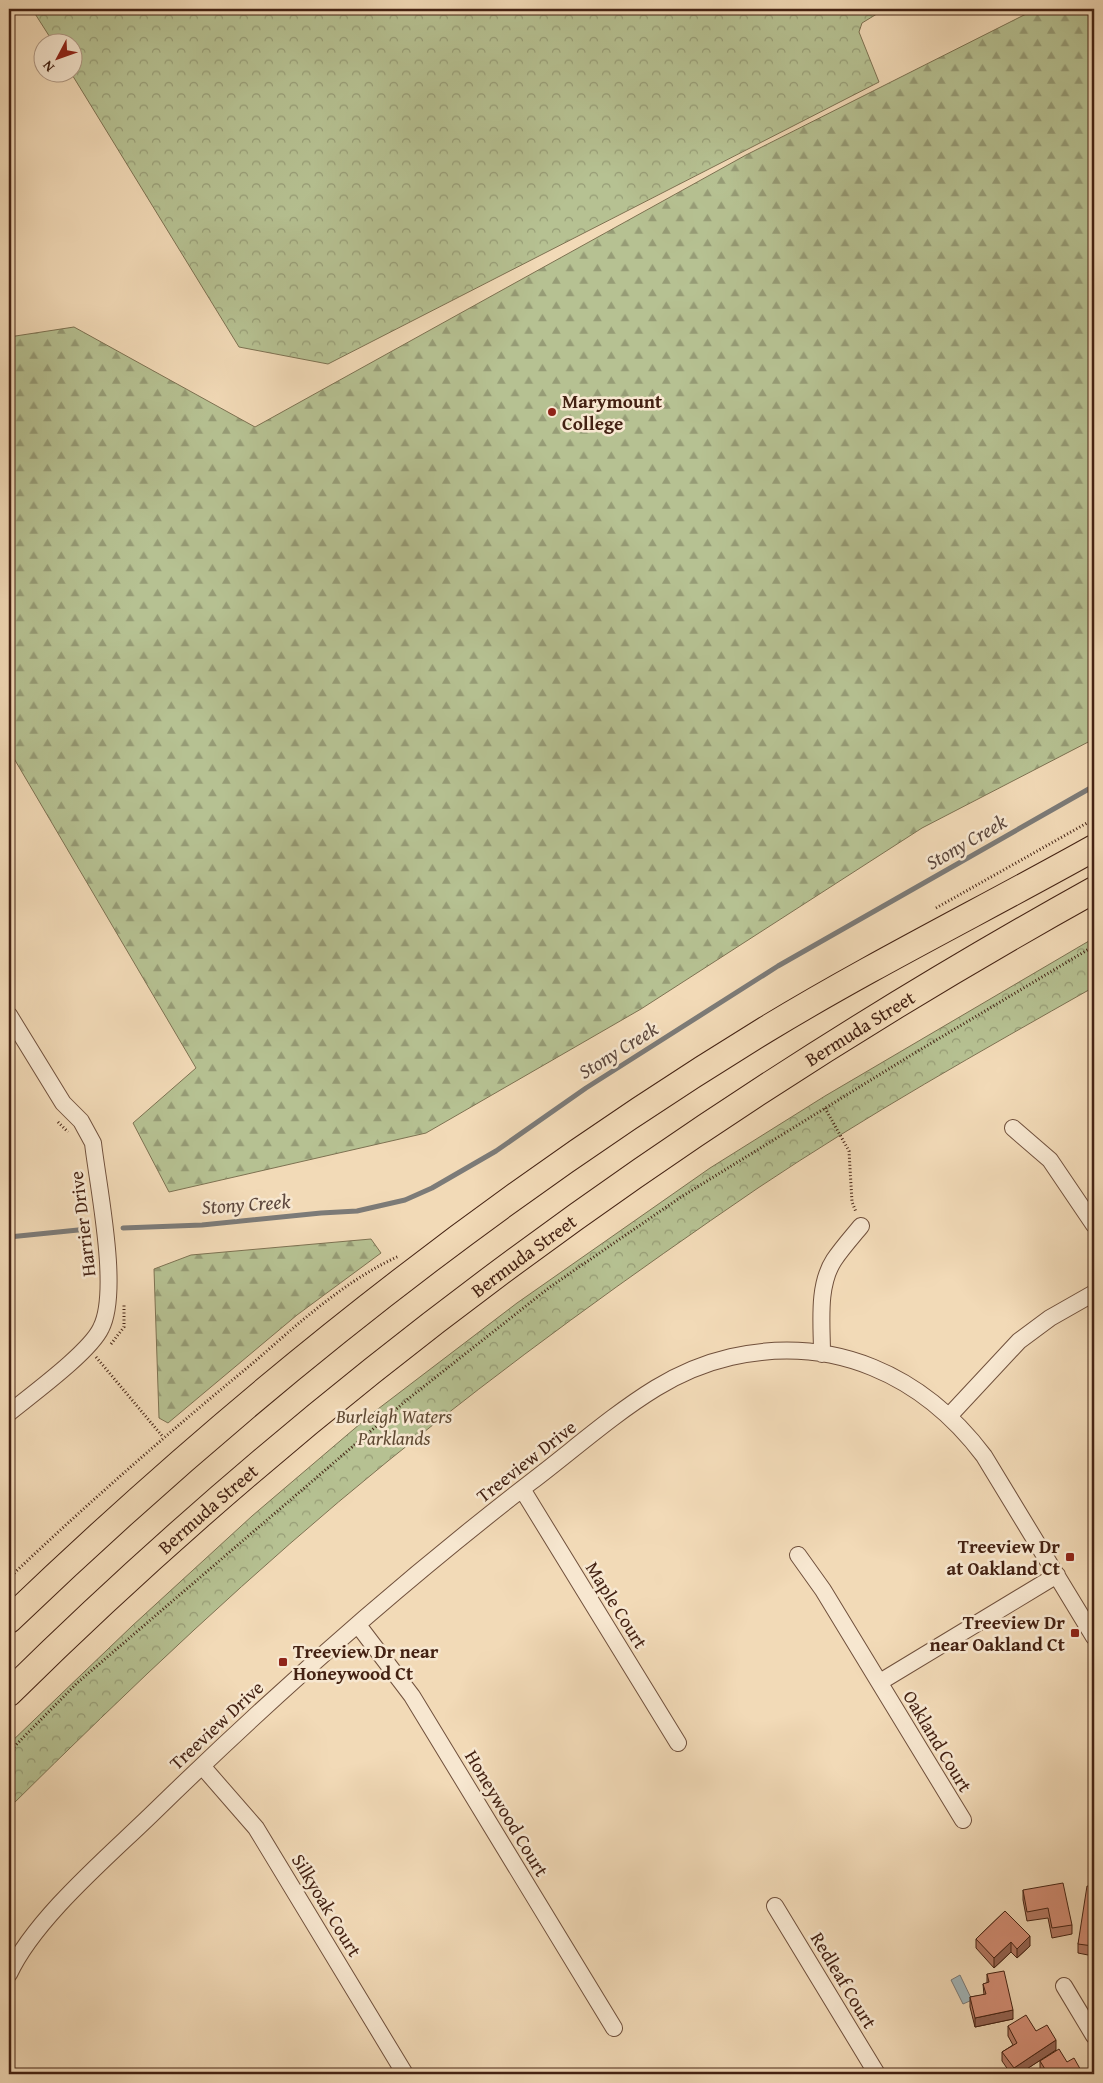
<svg xmlns="http://www.w3.org/2000/svg" width="1103" height="2083" viewBox="0 0 1103 2083" font-family="'Gentium Book Plus',serif">
<style>
.forest{fill:url(#forest-firs);stroke:#7d7252}
.park{fill:url(#park-crowns);stroke:#7d7252}
.water{fill:#a2b7bb;stroke:#7c7b78}
.lines{fill:none;stroke-linecap:round;stroke-linejoin:round}
.stream{stroke:#7c7b78;stroke-width:5}
.street-casing{stroke:#70503c;stroke-width:18}
.primary-casing{stroke:#442213;stroke-width:28}
.path{stroke:#442213;stroke-width:3;stroke-dasharray:1 2.5;stroke-linecap:butt}
.street{stroke:#f7e7d0;stroke-width:16}
.primary{stroke:#f2dab7;stroke-width:26}
.wall{fill:#b77b66;stroke:#442213}
.shaded-wall{fill:#956453;stroke:#442213}
.building{fill:#d58f77;stroke:#442213}
.poi-dot{fill:#8f2418;stroke:#f7e7d0;stroke-width:2}
.labels{text-anchor:middle;stroke-width:5;stroke-linejoin:round;paint-order:stroke}
.poi-label{font-size:19px;font-weight:bold;fill:#442213;stroke:#f7e7d0;text-anchor:start}
.street-label{font-size:19px;fill:#442213;stroke:#f7e7d0}
.park-label{font-size:19px;font-style:italic;fill:#604a33;stroke:#f7e7d0}
.water-label{font-size:20px;font-style:italic;fill:#5c473d;stroke:#f7e7d0}
</style>
<defs>
<pattern id="forest-firs" width="22" height="20" patternUnits="userSpaceOnUse" patternTransform="scale(1.25)"><rect width="22" height="20" fill="#b6c192"/><path d="M5 1l3.5 6h-7zM16 11l3.5 6h-7z" fill="#969c76"/></pattern>
<pattern id="park-crowns" width="20" height="18" patternUnits="userSpaceOnUse" patternTransform="scale(1.25)"><rect width="20" height="18" fill="#b6c192"/><path d="M2 6a3 3 0 1 1 6 0M12 15a3 3 0 1 1 6 0" fill="none" stroke="#969c76"/></pattern>
</defs>
<rect width="100%" height="100%" fill="#f2dab7"/>
<filter id="stains"><feTurbulence type="fractalNoise" baseFrequency=".004" numOctaves="4"/><feColorMatrix values="0 0 0 0 .2 0 0 0 0 .09 0 0 0 0 .02 0 0 0 .5 -.17"/></filter>
<radialGradient id="worn" r=".72"><stop offset=".6" stop-color="#630" stop-opacity="0"/><stop offset="1" stop-color="#630" stop-opacity=".3"/></radialGradient>
<path class="forest" d="M1036 9H1094V739L922 828 641 1009 426 1133 169 1192 133 1123 196 1068 9 750V337L74 327 255 427 746 155Z
M371 1239 381 1253 297 1315 168 1423 159 1418 154 1269 191 1255Z"/>
<path class="park" d="M32 9H885L862 23 859 32 879 82 328 364 239 347 71 73 72 42H53Z
M1094 938V987C981 1051 867 1115 758 1188 632 1274 507 1364 388 1461 255 1569 130 1688 9 1808V1744L132 1626 252 1516 374 1412 517 1303 710 1168 825 1096Z"/>
<path class="water" d="M960 1975 972 2000 963 2004 951 1980Z"/>
<g class="lines">
<path class="stream" d="M123 1228 202 1225 321 1213 357 1211 405 1200 432 1188 496 1151 586 1088 778 966 1094 786
M9 1237 88 1229"/>
<defs>
<path id="street" d="M9 1015 63 1103 81 1121 93 1143C98 1187 120 1291 101 1328 90 1352 31 1395 9 1413
M1013 1128 1050 1160 1094 1225
M822 1354C822 1324 817 1286 834 1260 842 1248 852 1237 861 1226
M950 1415 1019 1341 1050 1318 1094 1293
M522 1489 678 1743
M798 1555 823 1590 963 1820
M358 1625 412 1696 614 2028
M880 1682 1057 1575
M202 1766 256 1828 405 2074
M775 1906 877 2074
M9 1974C35 1918 109 1856 154 1812 274 1695 399 1584 531 1482 572 1451 612 1415 656 1388 679 1374 705 1363 731 1357 833 1334 923 1375 984 1456L1094 1637
M1064 1986 1094 2036"/>
<g id="primary">
<path d="M9 1620C239 1399 492 1197 765 1030 872 965 985 909 1094 848"/>
<path id="s1" d="M9 1693C330 1376 700 1109 1094 890"/>
</g>
</defs>
<use href="#street" class="street-casing"/>
<use href="#primary" class="primary-casing"/>
<path class="path" d="M936 908 1094 819
M825 1108 849 1151 852 1202 856 1212
M58 1122 68 1132
M111 1344 124 1327V1305
M96 1357 163 1437
M9 1578C88 1503 169 1432 253 1363 298 1324 344 1281 399 1256
M9 1752 77 1683 408 1399 550 1287 681 1197 913 1054 1094 946"/>
<use href="#street" class="street"/>
<use href="#primary" class="primary"/>
</g>
<path class="wall" d="M1094 1887V1946L1093 1956 1078 1953V1944Z
M1023 1890 1072 1925V1934L1052 1938 1048 1918 1027 1921 1023 1900Z
M1005 1911 1030 1946 1017 1958 1011 1952 994 1968 976 1948V1939Z
M987 1974 1013 2019 975 2027 970 2007V1997L984 1995 983 1984 987 1983Z
M1008 2026 1036 2031 1056 2050 1019 2074H1011L1002 2061V2052L1013 2045 1008 2036Z
M1040 2061 1067 2062 1083 2074H1043L1040 2070Z"/>
<path class="shaded-wall" d="M1030 1936V1946L1017 1958V1949Z
M1094 1936V1946L1093 1956V1946Z
M1011 1942V1952L994 1968V1958Z
M1013 2010V2019L975 2027V2018Z
M1056 2040V2050L1019 2074H1014V2068Z"/>
<path class="building" d="M1063 1883 1072 1925 1052 1928 1048 1908 1027 1912 1023 1890Z
M1087 1886 1094 1887V1936L1093 1946 1078 1944Z
M1005 1911 1030 1936 1017 1949 1011 1942 994 1958 976 1939Z
M1004 1971 1013 2010 975 2018 970 1997 986 1994 983 1984 989 1982 987 1974Z
M1026 2015 1036 2031 1047 2025 1056 2040 1014 2068 1002 2052 1017 2043 1008 2026Z
M1059 2049 1067 2062 1074 2058 1083 2074H1048L1040 2061Z"/>
<g class="poi-dot">
<circle cx="552" cy="412" r="5"/>
<rect x="1065" y="1552" width="10" height="10" rx="2.5"/>
<rect x="1070" y="1628" width="10" height="10" rx="2.5"/>
<rect x="278" y="1657" width="10" height="10" rx="2.5"/>
</g>
<g class="labels">
<g class="poi-label">
<text x="562" y="408">Marymount<tspan x="562" dy="22">College</tspan></text>
<text x="1060" y="1553" text-anchor="end">Treeview Dr<tspan x="1060" dy="22">at Oakland Ct</tspan></text>
<text x="1065" y="1629" text-anchor="end">Treeview Dr<tspan x="1065" dy="22">near Oakland Ct</tspan></text>
<text x="293" y="1658">Treeview Dr near<tspan x="293" dy="22">Honeywood Ct</tspan></text>
</g>
<g class="street-label">
<text dy="7" stroke="none"><textPath href="#s1" startOffset="1082">Bermuda Street</textPath></text>
<text transform="translate(82 1224) rotate(-97)" y="7">Harrier Drive</text>
<text dy="7" stroke="none"><textPath href="#s1" startOffset="676">Bermuda Street</textPath></text>
<text transform="translate(526 1461) rotate(-38)" y="7">Treeview Drive</text>
<text dy="7" stroke="none"><textPath href="#s1" startOffset="271">Bermuda Street</textPath></text>
<text transform="translate(617 1605) rotate(58)" y="7">Maple Court</text>
<text transform="translate(216 1725) rotate(-43)" y="7">Treeview Drive</text>
<text transform="translate(938 1741) rotate(59)" y="7">Oakland Court</text>
<text transform="translate(507 1813) rotate(59)" y="7">Honeywood Court</text>
<text transform="translate(327 1905) rotate(59)" y="7">Silkyoak Court</text>
<text transform="translate(844 1980) rotate(59)" y="7">Redleaf Court</text>
</g>
<g class="park-label">
<text x="394" y="1423">Burleigh Waters<tspan x="394" dy="22">Parklands</tspan></text>
</g>
<g class="water-label">
<text transform="translate(966 842) rotate(-30)" y="7">Stony Creek</text>
<text transform="translate(618 1050) rotate(-32)" y="7">Stony Creek</text>
<text transform="translate(246 1204) rotate(-4)" y="7">Stony Creek</text>
</g>
</g>
<rect width="1103" height="2083" fill="none" stroke="#f2dab7" stroke-width="30"/>
<rect x="10" y="10" width="1083" height="2063" fill="none" stroke="#442213" stroke-width="2.5"/>
<rect x="15" y="15" width="1073" height="2053" fill="none" stroke="#442213"/>
<g transform="translate(58 58) rotate(229)"><circle r="24" fill="#f7e7d0" stroke="#af9884"/>
<path d="M0-4L9 19L0 12L-9 19Z" fill="#8f2418"/>
<text y="-8" font-size="14" font-weight="bold" text-anchor="middle" fill="#442213">N</text>
</g>
<rect width="100%" height="100%" filter="url(#stains)"/>
<rect width="100%" height="100%" fill="url(#worn)"/>
</svg>
